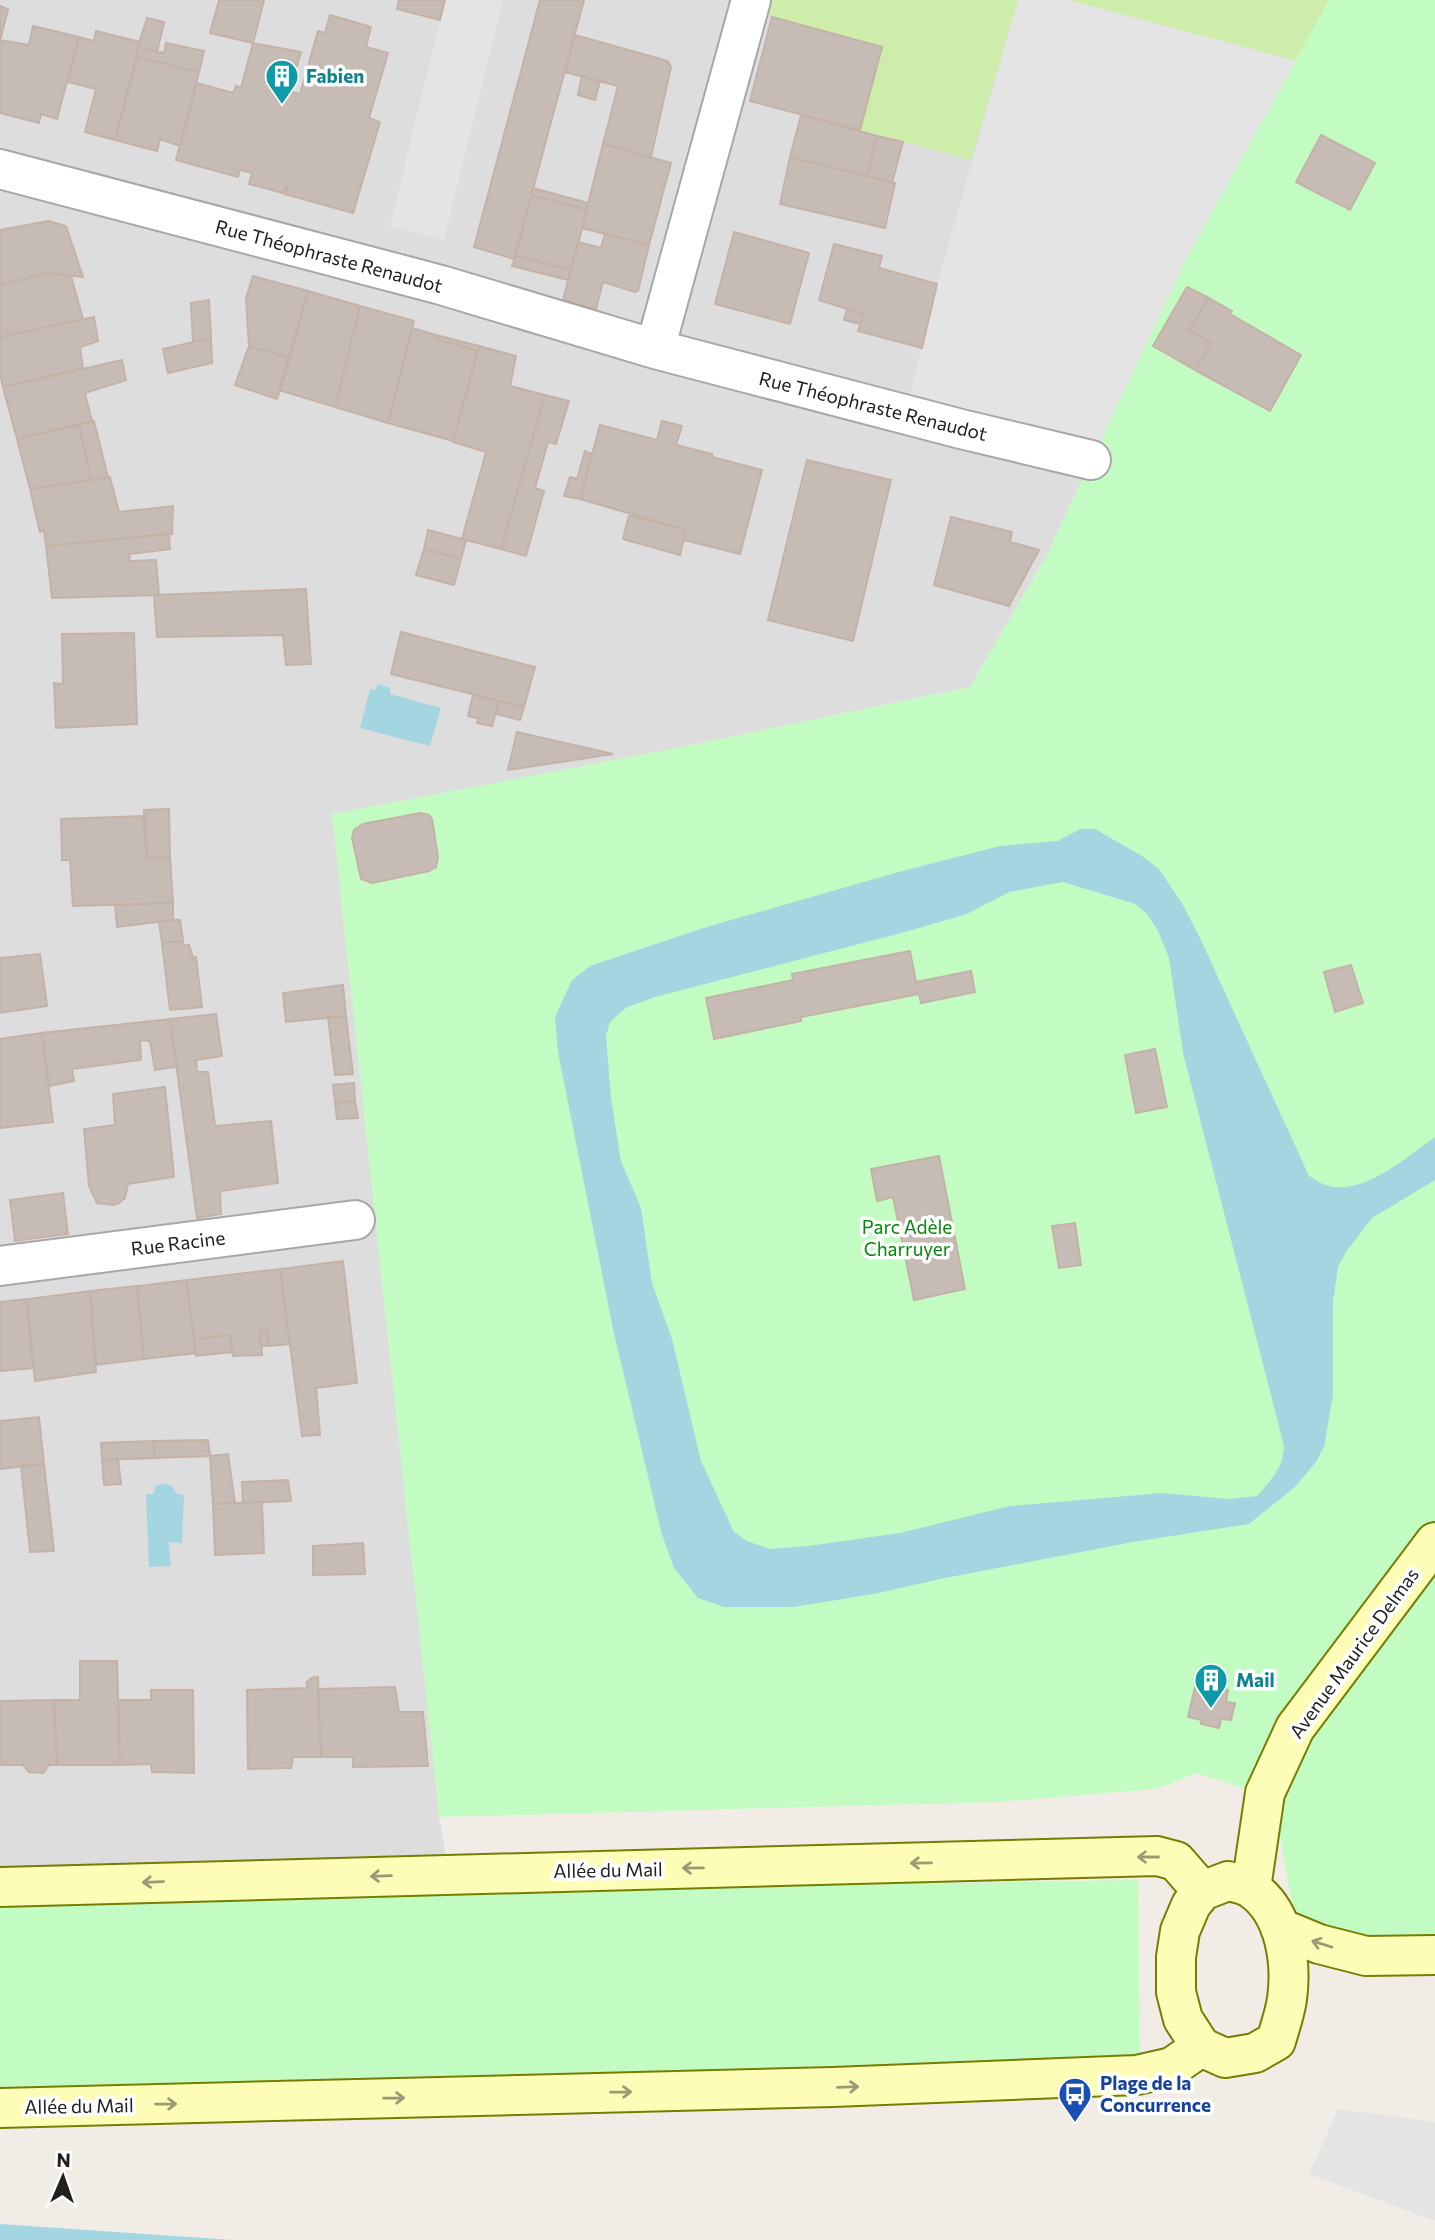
<svg xmlns="http://www.w3.org/2000/svg" width="1435" height="2240" viewBox="0 0 1435 2240" font-family="Commissioner,sans-serif">
<style>
.residential{fill:#dedddd}
.grass{fill:#ceedaa}
.park{fill:#c2fcc3}
.parking{fill:#e4e4e4}
.water{fill:#a4d6e1;fill-rule:evenodd}
.building{fill:#c6bcb5;stroke:#c4b2a7;stroke-width:2}
.lines{fill:none;stroke-linecap:round;stroke-linejoin:round}
.street-casing{stroke:#a7a7a7;stroke-width:42}
.secondary-casing{stroke:#767e00;stroke-width:42}
.street{stroke:#fff;stroke-width:38}
.secondary{stroke:#fdfdb8;stroke-width:38}
.oneway{stroke:#9a9a74}
.labels{text-anchor:middle;stroke-width:7;stroke-linejoin:round;paint-order:stroke}
.culture-label{font-size:19px;font-weight:bold;fill:#0d838f;stroke:#fff;text-anchor:start}
.street-label{font-size:19px;fill:#202020;stroke:#fff}
.park-label{font-size:19px;fill:#06860a;stroke:#fff}
.transit-label{font-size:19px;font-weight:bold;fill:#164399;stroke:#fff;text-anchor:start}
</style>
<rect width="100%" height="100%" fill="#f1ede6"/>
<path class="residential" d="M0 0H1329L1187 257 1047 555 970 687 687 746 439 1817 449 1874 0 1882Z"/>
<path class="grass" d="M751 0H1018L971 160 860 130 882 47 748 10Z
M1068 0H1329L1296 61Z"/>
<path class="park" d="M1329 0H1435V1938L1368 1936 1326 1925 1296 1913 1290 1895 1274 1798 1196 1773 1156 1789 999 1802 439 1817 332 814 687 746 970 687 1047 555 1187 257Z
M1138 1880 1140 2060 0 2090V1908L449 1892Z"/>
<path class="parking" d="M445 0H503L444 240 390 226Z
M1018 0H1068L1296 61 1187 257 1091 460 905 415 937 284Z
M1338 2109 1435 2122V2221L1309 2174Z"/>
<path class="water" d="M378 684 390 688V694L441 708 430 746 360 728 370 689 375 690Z
M1080 829H1095L1142 856 1159 869 1183 905 1200 938 1309 1176C1313 1178 1318 1182 1323 1184 1361 1199 1406 1157 1435 1137V1180L1372 1218 1346 1252 1338 1267 1333 1302V1395L1324 1447 1316 1462 1296 1486 1249 1524 1133 1542 940 1579 874 1594 793 1607H724L698 1598 674 1568 662 1535 613 1329 558 1052 555 1017 572 980 590 966 700 929 895 873 1000 846 1058 841ZM1063 882 1135 904 1147 914 1158 931 1169 958 1183 1053 1284 1446C1284 1467 1270 1481 1257 1496L1229 1499 1162 1493 1010 1506 900 1533 808 1546 770 1549 747 1541 734 1532 701 1461 672 1339 652 1283 641 1208 621 1161 611 1098 606 1036 610 1022 627 1007 655 997 905 932 967 914 1009 892Z
M165 1483 172 1486 176 1493 184 1495 182 1543 169 1542 171 1566 149 1567 146 1494H154L155 1486Z
M0 2224 233 2240H0Z"/>
<path class="building" d="M219 0H264L253 43 210 33Z
M399 0H445L440 20 397 9Z
M540 0H584L514 259 474 247Z
M0 6 8 9 0 41Z
M330 15 371 27 366 47 388 53 369 118 380 122 353 213 285 194 288 186H286L283 193 249 184 252 173 240 170 238 177 176 160 197 83 233 93 236 86 241 88 253 43 301 52 289 91 300 94 318 31 325 33Z
M772 17 882 47 860 130 750 101Z
M147 18 164 22 157 52 138 47Z
M33 26 79 37 57 119 41 114 39 123 0 113V40L29 45Z
M96 31 140 42 115 140 85 132 96 89 68 82 79 37 94 41Z
M575 35 668 61 671 67 651 157 603 144 618 86 565 72Z
M166 43 204 51 199 72 137 57 138 47 164 53Z
M137 57 199 72 180 146 160 139 157 151 115 140Z
M582 76 600 81 595 100 578 95Z
M801 115 877 136 867 176 790 157Z
M1321 135 1375 163 1350 210 1296 182Z
M877 136 903 142 892 183 867 176Z
M603 144 671 163 649 245 582 228Z
M790 157 895 183 885 228 780 204Z
M533 188 588 203 587 210 531 195Z
M531 195 587 210 571 270 516 256Z
M48 221 66 226 83 277 47 273 0 285V230Z
M734 232 809 253 790 324 715 304Z
M605 234 649 245 638 291 635 292 603 282 596 309 563 300 578 242 601 248Z
M834 244 882 256 879 268 937 284 922 348 858 331 863 314 819 300Z
M516 256 571 270 568 280 512 266Z
M47 273 71 276 83 319 0 337V285Z
M253 276 308 291 290 358 249 346 246 298Z
M1187 287 1209 298 1189 330 1211 343 1195 370 1153 346Z
M308 291 360 306 335 407 279 390Z
M1209 298 1232 311 1230 314 1301 355 1270 411 1195 370 1211 343 1189 330Z
M209 300 211 338 193 342 191 303Z
M360 306 414 321 388 423 335 407Z
M847 309 863 314 860 324 844 320Z
M94 317 98 341 80 347 83 368 3 387 0 374V337Z
M412 328 436 335V339L478 351 453 441 388 423Z
M436 335 479 346 478 351 436 339Z
M211 338 212 363 168 373 163 349Z
M249 346 290 358 277 399 235 385Z
M479 346 516 356 510 386 545 395 501 549 466 540 461 559 424 549 428 530 462 539 486 452 453 442V441Z
M122 360 126 380 85 393 92 421 17 439 3 387Z
M545 395 569 401 556 444 548 442 535 488 544 491 526 556 501 549Z
M92 421H94L108 477 96 480H91L79 425Z
M662 421 682 426 676 445 712 454V457L762 470 740 554 684 540 686 530 580 499 600 425 657 440Z
M79 425 91 480 30 489 17 439Z
M585 451 592 454 580 499 564 496 570 477 577 479Z
M807 460 891 480 853 641 768 620Z
M110 477 119 512 173 506 172 534 46 546 44 530 40 532 30 489Z
M629 515 686 530 680 555 623 539Z
M951 517 1012 532 1010 542 1039 550 1009 606 934 585Z
M169 534 170 549 129 554 130 561 156 560 159 595 52 598 46 546Z
M424 549 461 559 454 585 416 575Z
M306 589 311 664 286 665 283 635 157 637 154 595Z
M401 632 535 667 524 707 391 674Z
M134 633 137 724 56 728 54 683 63 684 62 634Z
M473 695 499 701 492 726 477 723 479 719 468 716Z
M499 701 524 707 520 720 496 714Z
M517 732 613 754 508 770Z
M169 809 170 857 147 858 144 810Z
M420 813 429 815 432 819 438 857 436 867 429 871 372 883 361 879 352 838 354 830 363 824Z
M143 816 147 858 170 857 173 903 73 906 70 860H62L61 819Z
M173 903V920L117 927 115 905Z
M173 920H180L183 941 162 943 159 922Z
M183 941 184 946 189 945 193 958 196 957 202 1007 170 1010 162 943Z
M910 951 916 982 971 971 975 992 921 1003 919 994 801 1017V1021L714 1039 706 998 793 980 792 974Z
M40 954 47 1006 0 1013V958Z
M1351 965 1363 1003 1335 1012 1324 972Z
M343 985 346 1016 286 1022 283 993Z
M216 1014 222 1056 196 1060 197 1072H208L215 1126 271 1121 278 1183 220 1191 221 1214 197 1218 170 1019Z
M346 1016 353 1074 335 1075 328 1017Z
M170 1019 177 1067 155 1070 150 1041 140 1040 141 1060 72 1069 74 1081 49 1086 42 1033Z
M42 1033 53 1122 0 1128V1039Z
M1155 1049 1167 1107 1136 1113 1125 1055Z
M354 1083 355 1101 335 1103 333 1085Z
M165 1087 174 1177 128 1184 125 1198 119 1203 113 1205 97 1203 89 1186 84 1129 115 1125 113 1094Z
M355 1101 358 1118 337 1119 335 1103Z
M939 1156 965 1289 914 1300 893 1197 877 1201 871 1169Z
M63 1193 68 1234 15 1241 10 1200Z
M1075 1223 1081 1265 1059 1268 1052 1226Z
M343 1261 357 1383 316 1388 320 1435 302 1436 280 1269Z
M280 1269 290 1344 269 1346 267 1330H260L262 1355 233 1356 230 1335 194 1339 186 1280Z
M186 1280 196 1353 144 1359 137 1286Z
M137 1286 144 1359 96 1365 90 1291Z
M90 1291 96 1372 35 1381 27 1299Z
M27 1299 33 1368 0 1371V1302Z
M260 1330H267L269 1346H261Z
M230 1335 232 1352 196 1356 194 1339Z
M39 1417 44 1464 0 1469V1421Z
M208 1440 210 1456 155 1458 153 1441Z
M153 1441 155 1458 102 1460 101 1443Z
M228 1454 235 1503 213 1504 210 1456Z
M118 1459 121 1484 104 1485 102 1460Z
M44 1464 54 1551 30 1552 21 1466Z
M288 1480 291 1501 243 1503 242 1482Z
M262 1502 264 1553 215 1555 213 1504Z
M363 1543 365 1574 313 1575V1546Z
M80 1661H117L120 1765H57L54 1700H80Z
M318 1677 321 1757H293L291 1768 248 1769 247 1690 307 1688V1682L311 1678Z
M1210 1685 1228 1690 1226 1702 1235 1703 1231 1720 1221 1719 1219 1728 1201 1724V1720L1188 1717 1195 1687 1209 1691Z
M395 1687 399 1712H423L428 1766 353 1767V1757H321L318 1689Z
M151 1690H193L194 1773 152 1772 151 1764 120 1765 118 1700H151Z
M54 1700 57 1765H49L43 1773 29 1772 23 1765H0V1701Z"/>
<g class="lines">
<defs>
<path id="street" d="M0 169 441 285 655 349 961 429 1091 460
M655 349 751 0
M0 1266 355 1220"/>
<path id="secondary" d="M1228 1881C1236 1883 1247 1885 1253 1890 1285 1913 1292 1962 1287 1999 1285 2013 1280 2027 1276 2041L1255 2053 1225 2058 1201 2047 1183 2019 1176 1992V1957L1180 1931 1191 1905 1202 1891Z
M0 1887 1157 1856 1176 1861 1202 1891
M1251 1888 1265 1793 1295 1728 1435 1542
M1280 1928 1319 1944 1366 1956 1435 1955
M0 2108 833 2087 1137 2075 1172 2067 1201 2047"/>
</defs>
<use href="#street" class="street-casing"/>
<use href="#secondary" class="secondary-casing"/>
<use href="#street" class="street"/>
<use href="#secondary" class="secondary"/>
</g>
<defs><path id="oneway-shaft" d="M-6 0H5M1.5-3L5.5 0L1.5 3" fill="none" stroke-width="1.6" stroke-linecap="round" stroke-linejoin="round" transform="scale(1.75)"/></defs>
<g class="oneway">
<use href="#oneway-shaft" transform="translate(1148 1857) rotate(-180)"/>
<use href="#oneway-shaft" transform="translate(921 1863) rotate(179)"/>
<use href="#oneway-shaft" transform="translate(693 1868) rotate(179)"/>
<use href="#oneway-shaft" transform="translate(381 1876) rotate(178)"/>
<use href="#oneway-shaft" transform="translate(153 1882) rotate(178)"/>
<use href="#oneway-shaft" transform="translate(1322 1944) rotate(-163)"/>
<use href="#oneway-shaft" transform="translate(848 2087) rotate(-2)"/>
<use href="#oneway-shaft" transform="translate(621 2092) rotate(-1)"/>
<use href="#oneway-shaft" transform="translate(394 2098) rotate(-1)"/>
<use href="#oneway-shaft" transform="translate(166 2104) rotate(-1)"/>
</g>
<defs>
<symbol id="building-pin" viewBox="-11 -11 22 30"><path d="M0 17L-7.5 6A9.5 9.5 0 1 1 7.5 6Z" fill="#0f9aa8" stroke="#fff"/><path d="M-4-6H4V6H1V3H-1V6H-4ZM-2.5-4.3h1.7v1.8h-1.7ZM.8-4.3h1.7v1.8H.8ZM-2.5-1h1.7V.8h-1.7ZM.8-1h1.7V.8H.8Z" fill="#fff"/></symbol>
<symbol id="bus-pin" viewBox="-11 -11 22 30"><path d="M0 17L-7.5 6A9.5 9.5 0 1 1 7.5 6Z" fill="#1a4fb4" stroke="#fff"/><path d="M-5-6H5V4H4V6H2V4H-2V6H-4V4H-5ZM-3.5-4V0h7V-4ZM-3.5 1.2v1.5H-2V1.2ZM2 1.2v1.5H3.5V1.2Z" fill="#fff"/></symbol>
</defs>
<g fill-rule="evenodd">
<use href="#building-pin" x="263" y="57" width="38" height="52"/>
<use href="#building-pin" x="1192" y="1661" width="38" height="52"/>
<use href="#bus-pin" x="1056" y="2075" width="38" height="52"/>
</g>
<g class="labels">
<g class="culture-label">
<text x="306" y="83">Fabien</text>
<text x="1236" y="1687">Mail</text>
</g>
<g class="street-label">
<text transform="translate(329 256) rotate(15)" y="7">Rue Théophraste Renaudot</text>
<text transform="translate(873 406) rotate(14)" y="7">Rue Théophraste Renaudot</text>
<text transform="translate(178 1243) rotate(-7)" y="7">Rue Racine</text>
<text transform="translate(1354 1653) rotate(-54)" y="7">Avenue Maurice Delmas</text>
<text transform="translate(608 1870) rotate(-1)" y="7">Allée du Mail</text>
<text transform="translate(79 2106) rotate(-1)" y="7">Allée du Mail</text>
</g>
<g class="park-label">
<text x="907" y="1234">Parc Adèle<tspan x="907" dy="22">Charruyer</tspan></text>
</g>
<g class="transit-label">
<text x="1100" y="2090">Plage de la<tspan x="1100" dy="22">Concurrence</tspan></text>
</g>
</g>
<g transform="translate(63 2177) rotate(2)" stroke="#ffffff" stroke-width="5" paint-order="stroke">
<path d="M0-5L12 26L0 18L-12 26Z" fill="#202020"/>
<text y="-10" font-size="19" font-weight="bold" text-anchor="middle" fill="#202020">N</text>
</g>
</svg>
